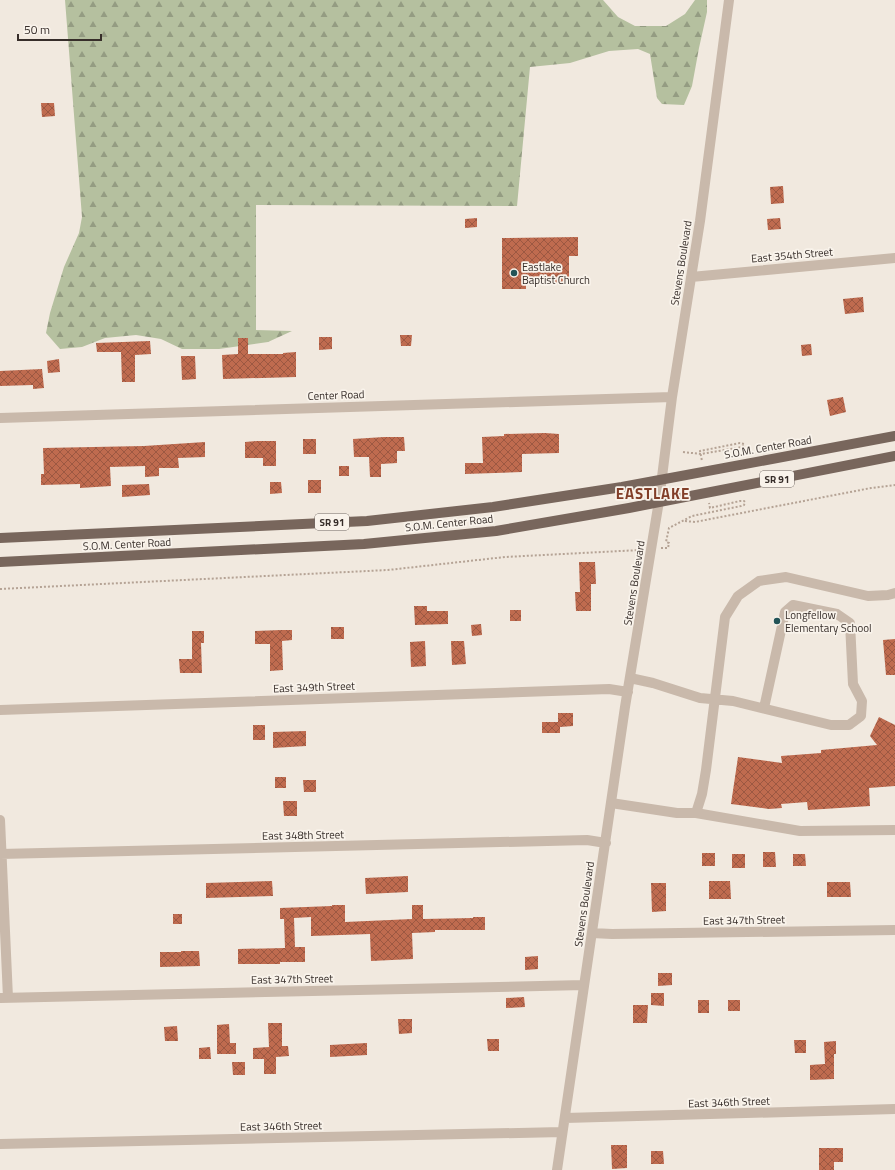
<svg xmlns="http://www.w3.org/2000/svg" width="895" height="1170" viewBox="0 0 895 1170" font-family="'Titillium Web',sans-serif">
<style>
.forest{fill:url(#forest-firs)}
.building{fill:url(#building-cross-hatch)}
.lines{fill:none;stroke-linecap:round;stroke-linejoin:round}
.path{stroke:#b5a395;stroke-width:2;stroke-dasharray:2 2;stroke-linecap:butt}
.minor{stroke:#c9b9ab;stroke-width:10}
.major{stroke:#78665c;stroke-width:10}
.poi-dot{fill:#225357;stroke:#f9f3eb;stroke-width:1.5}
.labels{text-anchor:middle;stroke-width:3.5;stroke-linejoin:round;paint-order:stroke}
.shield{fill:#f9f3eb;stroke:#716964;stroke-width:1}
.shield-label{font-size:10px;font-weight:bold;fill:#372e2a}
.street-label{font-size:11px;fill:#372e2a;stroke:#f9f3eb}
.poi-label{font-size:11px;fill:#372e2a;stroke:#f9f3eb;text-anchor:start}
.district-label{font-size:15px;font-weight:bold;letter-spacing:1px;fill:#823e28;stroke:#f9f3eb}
</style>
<defs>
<pattern id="forest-firs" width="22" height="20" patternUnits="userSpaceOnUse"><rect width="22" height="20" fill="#b5c09f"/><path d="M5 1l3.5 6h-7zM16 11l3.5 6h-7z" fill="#949c82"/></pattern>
<pattern id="building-cross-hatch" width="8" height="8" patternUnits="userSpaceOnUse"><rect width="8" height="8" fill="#bf6b4f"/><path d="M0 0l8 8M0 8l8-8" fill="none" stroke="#9c5842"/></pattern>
</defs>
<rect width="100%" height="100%" fill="#f1e9df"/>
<path class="forest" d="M65 0H603L618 17 635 26H666L685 14 695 0H707V12L699 48 692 86 684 105 662 104 657 98 650 54 638 49 609 51 570 63 530 67 517 206 256 205V330L292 331 268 342 219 349H182L161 339 136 335 105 338 82 347 60 349 46 333 50 313 64 267 79 233 82 217Z"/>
<path class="building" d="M41 103H54L55 116 42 117Z
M783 186 784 203 771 204 770 187Z
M477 218V227L465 228V219Z
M780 218 781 229 768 230 767 219Z
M578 237V256H569V283H526V289H502V238Z
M863 297 864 312 845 314 843 299Z
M400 335H412L411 346H401Z
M319 337H332V349L319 350Z
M238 338H248V354H283V353L296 352V377L223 379 222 355 238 354Z
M150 341 151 354 135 355V382H122L121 352H97L96 343Z
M811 344 812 355 802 356 801 345Z
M181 356H195L196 379 182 380Z
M59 359 60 372 48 373 47 361Z
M42 369 44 388 33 389V385L0 386V371Z
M843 397 846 412 830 416 827 400Z
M545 433 559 434V453L522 454V472L465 474V463H483L482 437 504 436V434Z
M384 437H404L405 451H397V463L381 464V477H370L369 457H354L353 439Z
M303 439H316V454H303Z
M257 441H276V466H263V458H245V442Z
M205 442V457L178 458 179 468H159V476L145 477V466L110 467 111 486 80 488V484L41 485V474H44L43 448 144 446Z
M339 466H349V476H339Z
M308 480H321V493H308Z
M270 482H281L282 493 270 494Z
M149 484 150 495 122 497V485Z
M579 562H595L596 584H591V611H576L575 592H580Z
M414 606H427V611H448V624L415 625Z
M510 610H521V621H510Z
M481 624 482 635 472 636 471 625Z
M331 627H344V639H331Z
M281 630H292V640L282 641 283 670 270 671V644H255V631Z
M192 631H204V643H201L202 673H180L179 659H192Z
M895 639V675H886L883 640Z
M425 641 426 666 411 667 410 642Z
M451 641H464L466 664 452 665Z
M558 713H573V726L560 727V733H542V722H558Z
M879 717 895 725V786L869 788 870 806 808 810 807 802 781 804 782 808 769 809 731 804 738 757 782 763 781 756 821 753V750L877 745 870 736Z
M253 725H265V740H253Z
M306 731V746L273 748V732Z
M275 777H286V788H275Z
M303 780H316V792H304Z
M283 801H297V816H284Z
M763 852H775L776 867H763Z
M702 853H715V866H702Z
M732 854H745V868H732Z
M793 854H805L806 866H793Z
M408 876V892L366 894 365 878Z
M272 881 273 896 206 898V883Z
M709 881H730L731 899H709Z
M827 882H850L851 897H827Z
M651 883H666V911L652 912Z
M332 905H345V922L412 919V905H423V919L473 918V917H485V930H435V932L412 933 413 959 371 961 370 934 311 936V917L294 918 295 947H305V962H280V964H238V949L285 948 284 919H280V908L332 906Z
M173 914H182V924H173Z
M181 951H199L200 966 160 967V952H181Z
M538 956V969L525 970V957Z
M658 973H672V985L658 986Z
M651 993H664V1006L651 1005Z
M524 997 525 1007 506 1008V998Z
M698 1000H709V1013H698Z
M728 1000H740V1011H728Z
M633 1005H648L647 1023H633Z
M398 1019H412V1033L399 1034Z
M268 1023H282V1046H288L289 1056 276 1057V1074H264V1059H253V1048L269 1047Z
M229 1024 230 1043H236V1054H217V1025Z
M177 1026 178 1041H165L164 1027Z
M487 1039H499V1051H488Z
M794 1040H806V1053H795Z
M836 1041V1054H834V1079L810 1080V1065L825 1064 824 1042Z
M367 1043V1055L330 1057V1045Z
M210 1047 211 1059H199V1048Z
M232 1062H245V1075H233Z
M611 1145H627V1168L612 1169Z
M819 1148H843V1162H834V1170H819Z
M651 1151H663L664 1164H651Z"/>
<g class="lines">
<path class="path" d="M683 452 701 454 742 447 744 446V444L740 443 700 451 702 461
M685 521 695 522 871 488 895 485
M661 548H668L669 543 666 542 669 528 692 516 741 506 744 505 745 502 744 501H740L710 508 709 503
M0 589 388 570 505 557 640 550"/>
<path class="minor" d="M691 277 895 258
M0 418 672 397
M630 678 653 683 700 698 733 701 831 725H849L861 716 862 701 853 684 850 623 837 614 793 605 785 612 764 708
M0 710 609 689 628 692
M611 803 677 813H696L800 831 895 830
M696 813 702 794 706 770 725 617 738 596 759 581 786 577 868 596 888 595 895 593
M0 820 8 998
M0 854 587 840 606 843
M592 933 612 934 895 930
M0 998 584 985
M565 1118 895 1109
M0 1144 562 1132
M557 1170 625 707 659 501 672 397 700 221 729 0"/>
<path class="major" d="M0 538 367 521 493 507 622 487 895 436
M0 562 364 544 496 531 629 508 895 456"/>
</g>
<g class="poi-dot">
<circle cx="514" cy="273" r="4"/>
<circle cx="777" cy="621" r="4"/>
</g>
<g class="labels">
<g class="shield">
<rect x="760" y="471" width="34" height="16" rx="3"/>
<rect x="315" y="514" width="34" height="16" rx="3"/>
</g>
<g class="shield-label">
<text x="777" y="483">SR 91</text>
<text x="332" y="526">SR 91</text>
</g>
<g class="street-label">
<text transform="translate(792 255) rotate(-5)" y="4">East 354th Street</text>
<text transform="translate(681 263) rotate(-81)" y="4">Stevens Boulevard</text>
<text transform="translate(336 395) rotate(-2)" y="4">Center Road</text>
<text transform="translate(768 447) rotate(-10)" y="4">S.O.M. Center Road</text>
<text transform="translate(449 523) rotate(-6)" y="4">S.O.M. Center Road</text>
<text transform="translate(127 544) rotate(-3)" y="4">S.O.M. Center Road</text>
<text transform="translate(634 583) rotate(-81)" y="4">Stevens Boulevard</text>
<text transform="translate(314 687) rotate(-2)" y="4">East 349th Street</text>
<text transform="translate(303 835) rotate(-1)" y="4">East 348th Street</text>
<text transform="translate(584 904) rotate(-82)" y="4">Stevens Boulevard</text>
<text transform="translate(744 920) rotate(-1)" y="4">East 347th Street</text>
<text transform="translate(292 979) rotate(-1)" y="4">East 347th Street</text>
<text transform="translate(729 1102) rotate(-2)" y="4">East 346th Street</text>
<text transform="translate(281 1126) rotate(-1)" y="4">East 346th Street</text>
</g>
<g class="poi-label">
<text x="522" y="271">Eastlake<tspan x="522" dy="13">Baptist Church</tspan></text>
<text x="785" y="619">Longfellow<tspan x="785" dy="13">Elementary School</tspan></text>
</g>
<g class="district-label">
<text x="653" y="499">EASTLAKE</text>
</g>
</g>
<path d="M18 34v6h83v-6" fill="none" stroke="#372e2a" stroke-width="2"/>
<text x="24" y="34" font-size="12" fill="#372e2a" stroke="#f9f3eb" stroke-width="3" paint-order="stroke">50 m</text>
</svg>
